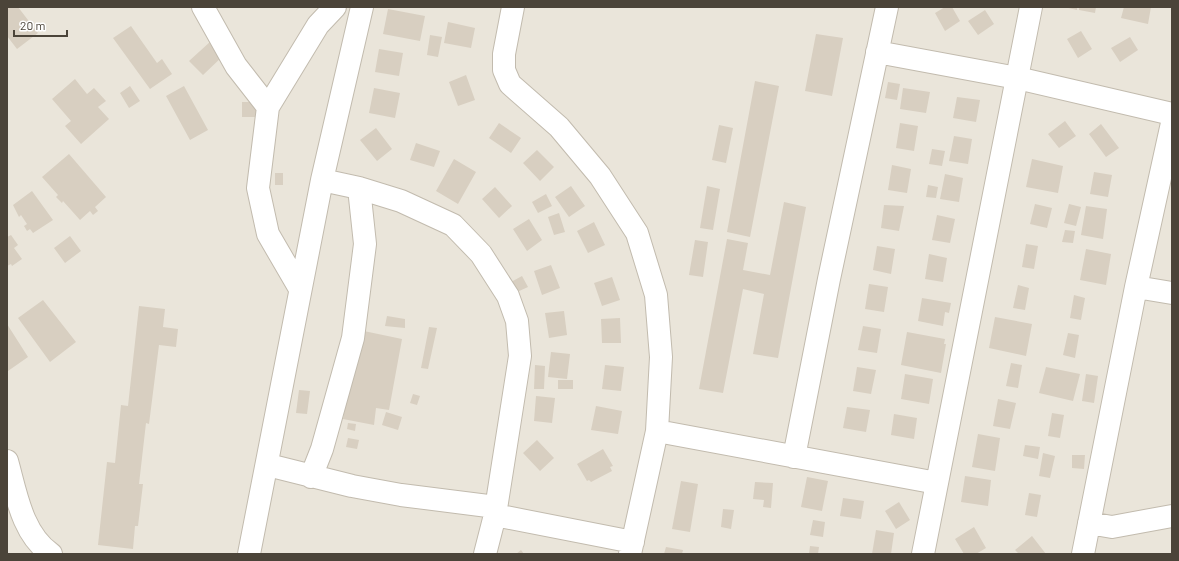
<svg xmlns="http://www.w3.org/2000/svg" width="1179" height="561" viewBox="0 0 1179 561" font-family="Barlow,sans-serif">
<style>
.residential{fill:#eae5da}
.building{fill:#d8cfc1}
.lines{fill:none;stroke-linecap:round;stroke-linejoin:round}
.minor-casing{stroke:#c2bbae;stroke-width:24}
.minor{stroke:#fff;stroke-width:22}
</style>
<rect width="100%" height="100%" fill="#f6f3ec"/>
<path class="residential" d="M7 7H1172V554H7Z"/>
<path class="building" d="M7 7H18L38 33 17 49 7 36Z
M945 7H952L960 21 945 31 935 13Z
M1064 7H1077V10Z
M1079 7H1096L1095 13 1079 10Z
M1124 7H1151L1148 24 1121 18Z
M388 9 425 16 420 41 383 34Z
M985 10 994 24 978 35 968 21Z
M448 22 475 28 471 48 444 43Z
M131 26 157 63 162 59 172 74 150 89 113 38Z
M1081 31 1092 49 1078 58 1067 39Z
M816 34 843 38 832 96 805 91Z
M430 35 442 37 438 57 427 55Z
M1130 37 1138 50 1120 62 1111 48Z
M211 41 224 55 203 75 189 61Z
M379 49 403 53 399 76 375 72Z
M466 75 475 100 458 106 449 82Z
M75 79 87 94 94 88 106 101 98 107 109 119 81 144 65 126 71 121 52 99Z
M755 81 779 86 750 237 727 232Z
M888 82 900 84 897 100 885 98Z
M130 86 140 101 129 108 120 93Z
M184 86 208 130 190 140 166 96Z
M374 88 400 93 395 118 369 113Z
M903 88 930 92 926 113 900 109Z
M957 97 980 100 976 122 953 118Z
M242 102H258V117H242Z
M1065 121 1076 136 1059 148 1048 134Z
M499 123 521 138 511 153 489 138Z
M900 123 918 126 914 151 896 148Z
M1101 124 1119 148 1106 157 1089 134Z
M719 125 733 128 726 163 712 160Z
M376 128 392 149 377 161 360 140Z
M954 136 972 139 968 164 949 161Z
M416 143 440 151 434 167 410 160Z
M932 149 945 151 942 166 929 164Z
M537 150 554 167 540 181 523 163Z
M69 154 106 197 95 207 98 211 93 215 90 211 80 220 63 201 62 203 56 197 58 195 42 177Z
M454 159 476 172 458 204 436 191Z
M1032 159 1063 166 1058 193 1026 187Z
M892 165 911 169 907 193 888 190Z
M1094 172 1112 175 1108 197 1090 194Z
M275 173H283V185H275Z
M945 174 963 178 959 202 940 199Z
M928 185 938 187 936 198 926 197Z
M571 186 585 206 569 217 555 197Z
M707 186 720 189 713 230 700 228Z
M495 187 512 206 499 218 482 199Z
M32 191 53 220 33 233 30 229 27 231 24 226 27 224 21 215 19 217 13 205Z
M546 194 552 206 538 213 532 202Z
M784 202 806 207 778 358 753 354 764 294 743 289 723 393 699 389 727 239 748 243 743 270 770 275Z
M1035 204 1052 208 1047 228 1030 224Z
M1069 204 1081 207 1076 226 1064 223Z
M884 205 904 206 899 231 881 228Z
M1086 206 1107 209 1103 239 1081 235Z
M559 213 565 232 554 235 548 217Z
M937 215 955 219 950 243 932 240Z
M529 219 542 240 527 251 513 229Z
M594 222 605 245 588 253 577 231Z
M1065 230 1075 231 1073 243 1062 242Z
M11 235 18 245 14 248 22 259 12 266 11 264 7 266V237Z
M70 236 81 251 65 263 54 248Z
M695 240 708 242 703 277 689 275Z
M1026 244 1038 246 1034 269 1022 267Z
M877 246 895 249 891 274 873 270Z
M1086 249 1111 254 1106 285 1080 280Z
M929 254 947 258 943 282 925 279Z
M551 265 560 288 542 295 534 271Z
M522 276 528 287 517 292 511 282Z
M612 277 620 300 602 306 594 283Z
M869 284 888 287 884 312 865 309Z
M1018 285 1029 288 1025 310 1013 308Z
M1074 295 1085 298 1081 320 1070 318Z
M922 298 951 303 949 313 945 312 943 326 918 321Z
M43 300 76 342 50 362 18 318Z
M139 306 165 309 163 327 178 329 176 347 159 345 149 424 146 423 139 484H143L138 526H135L133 549 98 545 107 462 115 463 121 405 128 406Z
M564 311 567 335 549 338 545 313Z
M387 316 405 319V328L385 326Z
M995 317 1032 324 1026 356 989 348Z
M620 318 621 343H602L601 319Z
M7 324 28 357 8 371 7 369Z
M863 326 881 329 877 353 858 350Z
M429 327 437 328 428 369 421 368Z
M359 330 402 339 389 410 376 408 374 425 343 419Z
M907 332 945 339 944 344H946L941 373 901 365Z
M1068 333 1079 335 1075 358 1063 355Z
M551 352 570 354 567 379 548 377Z
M1011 363 1022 365 1018 388 1006 386Z
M535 365 545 366 544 389H534Z
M605 365 624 367 621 391 602 389Z
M857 367 876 370 871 394 853 391Z
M1046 367 1080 374 1073 401 1039 393Z
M905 374 933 379 929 404 901 399Z
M1086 374 1098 376 1094 403 1082 401Z
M558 380H573V389H558Z
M299 390 310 391 307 414 296 413Z
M413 394 420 396 417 405 410 403Z
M536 396 555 398 552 423 534 421Z
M998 399 1016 403 1010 429 993 426Z
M596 406 622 411 618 434 591 430Z
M847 407 870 410 866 432 843 428Z
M386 412 402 417 398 430 382 425Z
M1052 413 1064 415 1060 438 1048 436Z
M894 414 917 418 914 439 891 435Z
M348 423 356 424 355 431 347 429Z
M978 434 1000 438 995 471 972 467Z
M348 438 359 440 357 449 346 447Z
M537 440 554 458 540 471 523 453Z
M1025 445 1040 447 1038 459 1023 456Z
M603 449 613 466 610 467 612 471 591 482 589 480 587 481 577 464Z
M1043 453 1055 456 1050 478 1039 476Z
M1072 455H1085L1084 469 1072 468Z
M965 476 991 480 988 506 961 502Z
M807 477 828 481 822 511 801 507Z
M681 481 698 484 690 532 672 529Z
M755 482 773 483 771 508 763 507 764 500 753 499Z
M1029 493 1041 495 1037 517 1025 515Z
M843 498 864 501 861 519 840 516Z
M899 502 910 520 896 529 885 511Z
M723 509 734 510 731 529 721 527Z
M813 520 825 522 823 537 810 535Z
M974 527 986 548 976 554H964L955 539Z
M876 530 894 533 891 554H872Z
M1032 536 1046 554H1019L1015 550Z
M810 546 819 547 818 554H809Z
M666 547 683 550 682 554H664Z
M521 550 524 554H516Z"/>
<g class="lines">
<defs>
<path id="minor" d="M203 7 236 66 268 107
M513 7 504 54V70L510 84 559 127 600 176 637 233 656 295 661 357 657 431 630 554
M877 52 1017 78 1172 114
M322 180 359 188 401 201 453 225 481 254 508 296 517 321 520 356 495 515 485 554
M1136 287 1172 293
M300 289 268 234 258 188 268 107 318 25 335 7
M657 431 937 483
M794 457 829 279 887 7
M7 461C16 493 22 534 51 554
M268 465 352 486 401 495 496 507
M311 477 322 449 353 338 365 244 359 188
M495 515 633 542
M1089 523 1112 527 1172 516
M249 554 322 180 362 7
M923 554 1031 7
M1083 554 1136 287 1172 123"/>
</defs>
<use href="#minor" class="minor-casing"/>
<use href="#minor" class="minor"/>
</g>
<rect width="1179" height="561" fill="none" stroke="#4b4439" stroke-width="16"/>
<path d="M14 30v6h53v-6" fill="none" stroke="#4b4439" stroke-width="2"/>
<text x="20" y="30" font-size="12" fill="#4b4439" stroke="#ffffff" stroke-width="3" paint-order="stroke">20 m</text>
</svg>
